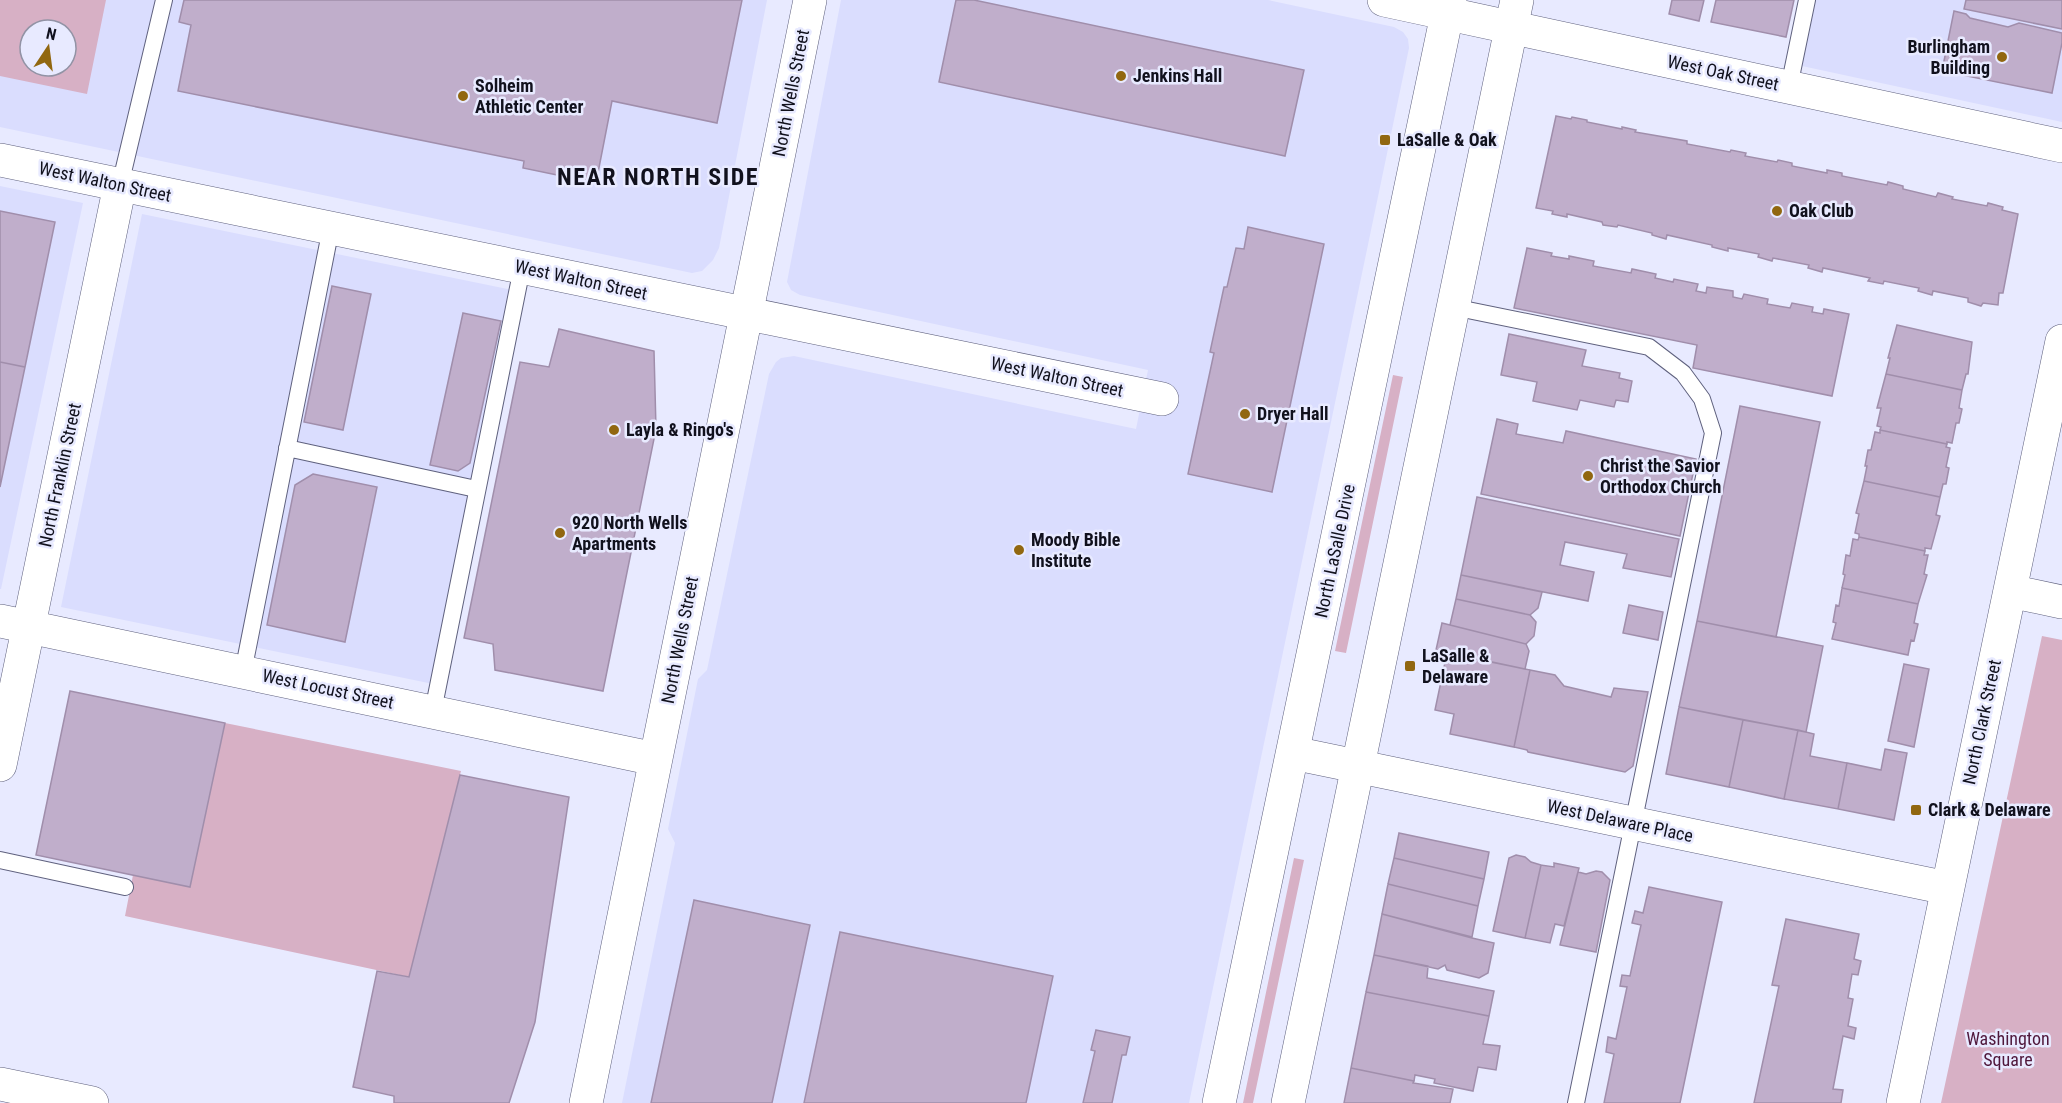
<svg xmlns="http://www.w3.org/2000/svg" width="2062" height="1103" viewBox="0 0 2062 1103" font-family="'Roboto Condensed',sans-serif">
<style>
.built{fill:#daddfe;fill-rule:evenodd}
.green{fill:#d7b0c5;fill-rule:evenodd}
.building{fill:#c0aecb;stroke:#a08eab;stroke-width:1.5}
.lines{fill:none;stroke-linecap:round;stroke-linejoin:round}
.service-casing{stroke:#5f617e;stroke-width:18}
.minor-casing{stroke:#5f617e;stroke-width:34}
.tertiary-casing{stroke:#5f617e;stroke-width:34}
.secondary-casing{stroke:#5f617e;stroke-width:34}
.service{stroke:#fff;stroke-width:16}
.minor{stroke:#fff;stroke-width:33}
.tertiary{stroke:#fff;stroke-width:33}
.secondary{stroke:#fff;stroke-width:33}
.poi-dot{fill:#916710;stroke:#e8eaff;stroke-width:2}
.labels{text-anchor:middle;stroke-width:5;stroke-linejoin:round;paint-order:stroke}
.poi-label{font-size:18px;font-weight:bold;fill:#11111d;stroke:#e8eaff;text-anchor:start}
.street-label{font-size:18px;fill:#11111d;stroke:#e8eaff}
.park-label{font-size:18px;fill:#4f173b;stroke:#e8eaff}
.district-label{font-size:24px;font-weight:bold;letter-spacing:1.5px;fill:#11111d;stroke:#e8eaff}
</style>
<rect width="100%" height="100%" fill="#e8eaff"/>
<path class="built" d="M0 0H767L719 248 713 260 702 271 692 273 0 127ZM30 30H66V66H30Z
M841 0H1268L1394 27 1403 32 1408 39 1409 48 1189 1103H622L675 843 668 829 698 679 707 670 769 374 776 362 781 358 794 356 1136 429 1148 370 800 295 791 290 787 282Z
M1816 0H2062V122L1802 66Z
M0 186 83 203 1 589H0Z
M142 214 517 291 438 685 61 607Z"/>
<path class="green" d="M0 0H106L87 94 0 76ZM30 30H66V66H30Z
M1393 375 1403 377 1346 653 1335 651Z
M2042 636 2062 640V1103H1941Z
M225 723 461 771 409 977 125 916 133 875 190 886Z
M1294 858 1304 860 1253 1103H1243Z"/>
<path class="building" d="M184 0H742L717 123 612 101 596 183 523 168 524 161 178 91 191 25 179 22Z
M956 0H974L1304 70 1285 156 939 82Z
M1672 0H1704L1699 21 1669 14Z
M1716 0H1794L1786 37 1711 22Z
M1966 0H2062V29L1964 9Z
M1954 11 1966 14 1970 18 2008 27 2019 23 2062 33V43L2052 93 1942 71Z
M1556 116 1571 119 1572 117 1587 120V122L1622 129V127L1636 130 1635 132 1687 141V144L1730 152 1731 150 1746 153 1745 156 1777 162 1778 160 1792 163V166L1827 173V170L1842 173V176L1887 185 1888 182 1903 186V189L1936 197 1938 193 1953 197 1952 199 1987 206 1988 203 2003 207 2002 210 2018 214 2003 293H1999L1998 305 1983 303 1981 306 1968 302V298L1933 291 1932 295 1918 291 1919 288 1884 281 1883 284 1868 281 1870 278 1823 268 1822 272 1808 268 1809 265 1773 258 1772 261 1758 257 1759 254 1728 248V251L1712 247V245L1667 235 1666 239 1652 235V233L1618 225 1617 227 1603 225 1602 222 1567 214V217L1552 214 1553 211 1536 208Z
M0 211 55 222 25 367 0 362Z
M1248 227 1324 244 1272 492 1188 474 1214 353 1210 352 1224 287H1227L1236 248 1244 249Z
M1527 248 1552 253 1551 256 1569 259V256L1594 261 1593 266 1631 273 1632 269 1656 274 1655 278 1673 282 1674 279 1698 284 1696 291 1706 293 1707 287 1733 291V297L1742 299 1744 294 1768 299 1767 304 1790 308 1792 303 1813 307 1812 312 1823 314 1824 309 1849 314 1832 396 1693 368 1697 345 1514 308Z
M332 286 371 294 343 430 304 422Z
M463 313 501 321 470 463 458 471 430 465Z
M1897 325 1972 342 1968 374H1966L1962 390 1886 374 1890 358H1888Z
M559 329 654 351 656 429 603 691 495 670 493 644 464 638 520 362 549 367Z
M1509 334 1586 350 1582 366 1620 373 1619 378 1632 381 1628 402 1616 400 1614 407 1580 400 1577 410 1533 401 1537 382 1501 375Z
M0 362 25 367 0 487Z
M1886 374 1962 390 1959 408 1962 409 1959 423H1956L1952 443 1947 442V444L1880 430 1881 427 1877 426 1881 408H1877Z
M1740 406 1820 422 1776 637 1697 621Z
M1497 419 1518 424 1516 434 1563 443 1566 431 1696 459 1680 536 1481 494Z
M1880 430 1947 444 1946 447 1950 448 1946 467 1949 468 1946 484H1943L1940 497 1864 481 1867 466H1865L1868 450H1871L1875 432 1880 433Z
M313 474 377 487 345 642 267 625 295 485Z
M1864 481 1940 497 1936 515 1940 516 1931 549 1925 548V551L1859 537V534L1855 533 1859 514 1856 513Z
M1477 497 1679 539 1671 577 1623 568 1627 554 1565 542 1560 565 1594 572 1588 601 1461 575Z
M1859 537 1925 551 1924 555H1928L1924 574 1927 575 1918 604 1842 588 1845 575 1843 574 1846 555 1850 556 1853 539 1858 540Z
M1461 575 1542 592 1538 608 1530 615 1456 599Z
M1842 588 1918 604 1914 623 1918 624 1914 641 1911 640 1908 655 1832 639 1836 623 1833 622 1836 605 1839 606Z
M1456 599 1530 615 1536 622 1534 636 1526 644 1450 625Z
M1629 605 1663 612 1658 640 1623 633Z
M1697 621 1823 646 1806 732 1679 707Z
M1442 623 1526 644 1529 651 1525 669 1436 650Z
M1447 653 1530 670 1514 747 1450 734 1454 714 1435 710Z
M1904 664 1929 669 1914 747 1888 741Z
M1530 670 1555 675 1564 686 1611 697 1614 688 1648 692 1633 766 1625 772 1528 752 1527 750 1514 747Z
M70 691 225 723 190 887 36 855Z
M1679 707 1743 720 1729 787 1666 774Z
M1743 720 1798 730 1784 799 1729 787Z
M1798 730 1814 734 1810 756 1847 763 1838 809 1784 799Z
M1885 749 1907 753 1894 820 1838 809 1847 763 1881 770Z
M460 775 569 797 535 1022 509 1103H394V1096L353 1087 377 971 409 977Z
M1399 833 1489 852 1484 879 1394 858Z
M1516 855 1525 857 1531 862 1541 865 1525 938 1493 931 1509 858Z
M1394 858 1484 879 1478 906 1388 884Z
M1554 863 1579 868 1564 926 1555 924 1550 943 1525 938 1541 865 1554 867Z
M1596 871 1602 872 1610 880 1596 952 1560 945 1578 872 1586 874Z
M1388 884 1478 906 1472 937 1382 914Z
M1649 887 1722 902 1680 1103H1604L1614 1054 1606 1052 1608 1037 1616 1039 1627 987 1620 986 1622 975 1630 976 1641 925 1632 923 1635 911 1643 913Z
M694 900 810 925 772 1103H651Z
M1382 914 1472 938 1494 943 1488 973 1479 978 1447 970 1445 965 1438 969 1374 955Z
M1786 919 1859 934 1854 959 1861 961 1858 975 1852 974 1848 998 1853 999 1848 1026 1856 1028 1854 1039 1843 1036 1833 1089 1843 1090 1841 1103H1754L1779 986 1772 985Z
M840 932 1053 976 1026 1103H804Z
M1374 955 1428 966 1427 978 1494 991 1489 1016 1366 992Z
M1366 992 1489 1016 1483 1044 1500 1046 1496 1070 1478 1067 1473 1091 1434 1083 1435 1079 1415 1075 1414 1081 1351 1068Z
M1096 1030 1130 1037 1126 1055H1122L1112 1103H1083L1095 1051 1091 1050Z
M1351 1068 1414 1081 1413 1083 1453 1089 1450 1103H1344Z"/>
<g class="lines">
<defs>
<path id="service" d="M1789 87 1807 0
M120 185 164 0
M1453 307 1649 347 1683 373 1702 399 1713 433 1576 1103
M287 448 476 489
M243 672 331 228
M433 711 522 268
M0 860 125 887"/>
<path id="minor" d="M1384 0 2062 146
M0 160 1162 399
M0 621 655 759
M1293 753 1947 888
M0 765 120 185
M0 1084 92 1103"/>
<path id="tertiary" d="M2010 591 2062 602
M586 1103 810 0
M1903 1103 2062 341"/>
<path id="secondary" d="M1219 1103 1450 0
M1288 1103 1517 0"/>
</defs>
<use href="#service" class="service-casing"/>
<use href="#minor" class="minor-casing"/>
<use href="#tertiary" class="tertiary-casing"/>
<use href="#secondary" class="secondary-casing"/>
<use href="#service" class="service"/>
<use href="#minor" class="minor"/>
<use href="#tertiary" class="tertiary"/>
<use href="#secondary" class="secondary"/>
</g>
<g class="poi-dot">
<circle cx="2002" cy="57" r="6"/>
<circle cx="1121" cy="76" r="6"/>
<circle cx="463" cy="96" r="6"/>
<rect x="1379" y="134" width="12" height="12" rx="3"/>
<circle cx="1777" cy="211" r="6"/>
<circle cx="1245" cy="414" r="6"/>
<circle cx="614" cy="430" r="6"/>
<circle cx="1588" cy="476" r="6"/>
<circle cx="560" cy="533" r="6"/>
<circle cx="1019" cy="550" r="6"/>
<rect x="1404" y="660" width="12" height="12" rx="3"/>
<rect x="1910" y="804" width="12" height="12" rx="3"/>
</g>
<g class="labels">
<g class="poi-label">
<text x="1990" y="53" text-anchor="end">Burlingham<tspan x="1990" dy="21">Building</tspan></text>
<text x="1133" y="82">Jenkins Hall</text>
<text x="475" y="92">Solheim<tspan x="475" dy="21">Athletic Center</tspan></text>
<text x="1397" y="146">LaSalle &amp; Oak</text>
<text x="1789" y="217">Oak Club</text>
<text x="1257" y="420">Dryer Hall</text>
<text x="626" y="436">Layla &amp; Ringo's</text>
<text x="1600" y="472">Christ the Savior<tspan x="1600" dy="21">Orthodox Church</tspan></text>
<text x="572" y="529">920 North Wells<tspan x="572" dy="21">Apartments</tspan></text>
<text x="1031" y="546">Moody Bible<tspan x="1031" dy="21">Institute</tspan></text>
<text x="1422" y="662">LaSalle &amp;<tspan x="1422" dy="21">Delaware</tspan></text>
<text x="1928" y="816">Clark &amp; Delaware</text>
</g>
<g class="street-label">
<text transform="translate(1723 73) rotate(12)" y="6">West Oak Street</text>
<text transform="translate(791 93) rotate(-79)" y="6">North Wells Street</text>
<text transform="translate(105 182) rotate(12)" y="6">West Walton Street</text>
<text transform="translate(581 280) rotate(12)" y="6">West Walton Street</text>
<text transform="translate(1057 377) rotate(12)" y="6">West Walton Street</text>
<text transform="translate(60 475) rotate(-78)" y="6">North Franklin Street</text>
<text transform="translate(1335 551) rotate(-78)" y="6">North LaSalle Drive</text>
<text transform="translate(680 640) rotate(-79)" y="6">North Wells Street</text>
<text transform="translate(328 689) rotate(12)" y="6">West Locust Street</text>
<text transform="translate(1982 722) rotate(-78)" y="6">North Clark Street</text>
<text transform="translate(1620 821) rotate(12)" y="6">West Delaware Place</text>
</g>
<g class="park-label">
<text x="2008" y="1045">Washington<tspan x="2008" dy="21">Square</tspan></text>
</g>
<g class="district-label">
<text x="658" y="185">NEAR NORTH SIDE</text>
</g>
</g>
<g transform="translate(48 48) rotate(13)"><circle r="28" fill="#e8eaff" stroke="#9293a5" stroke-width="1.5"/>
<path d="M0-4.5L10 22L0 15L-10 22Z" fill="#916710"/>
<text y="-9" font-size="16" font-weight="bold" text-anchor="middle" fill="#11111d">N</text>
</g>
</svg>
